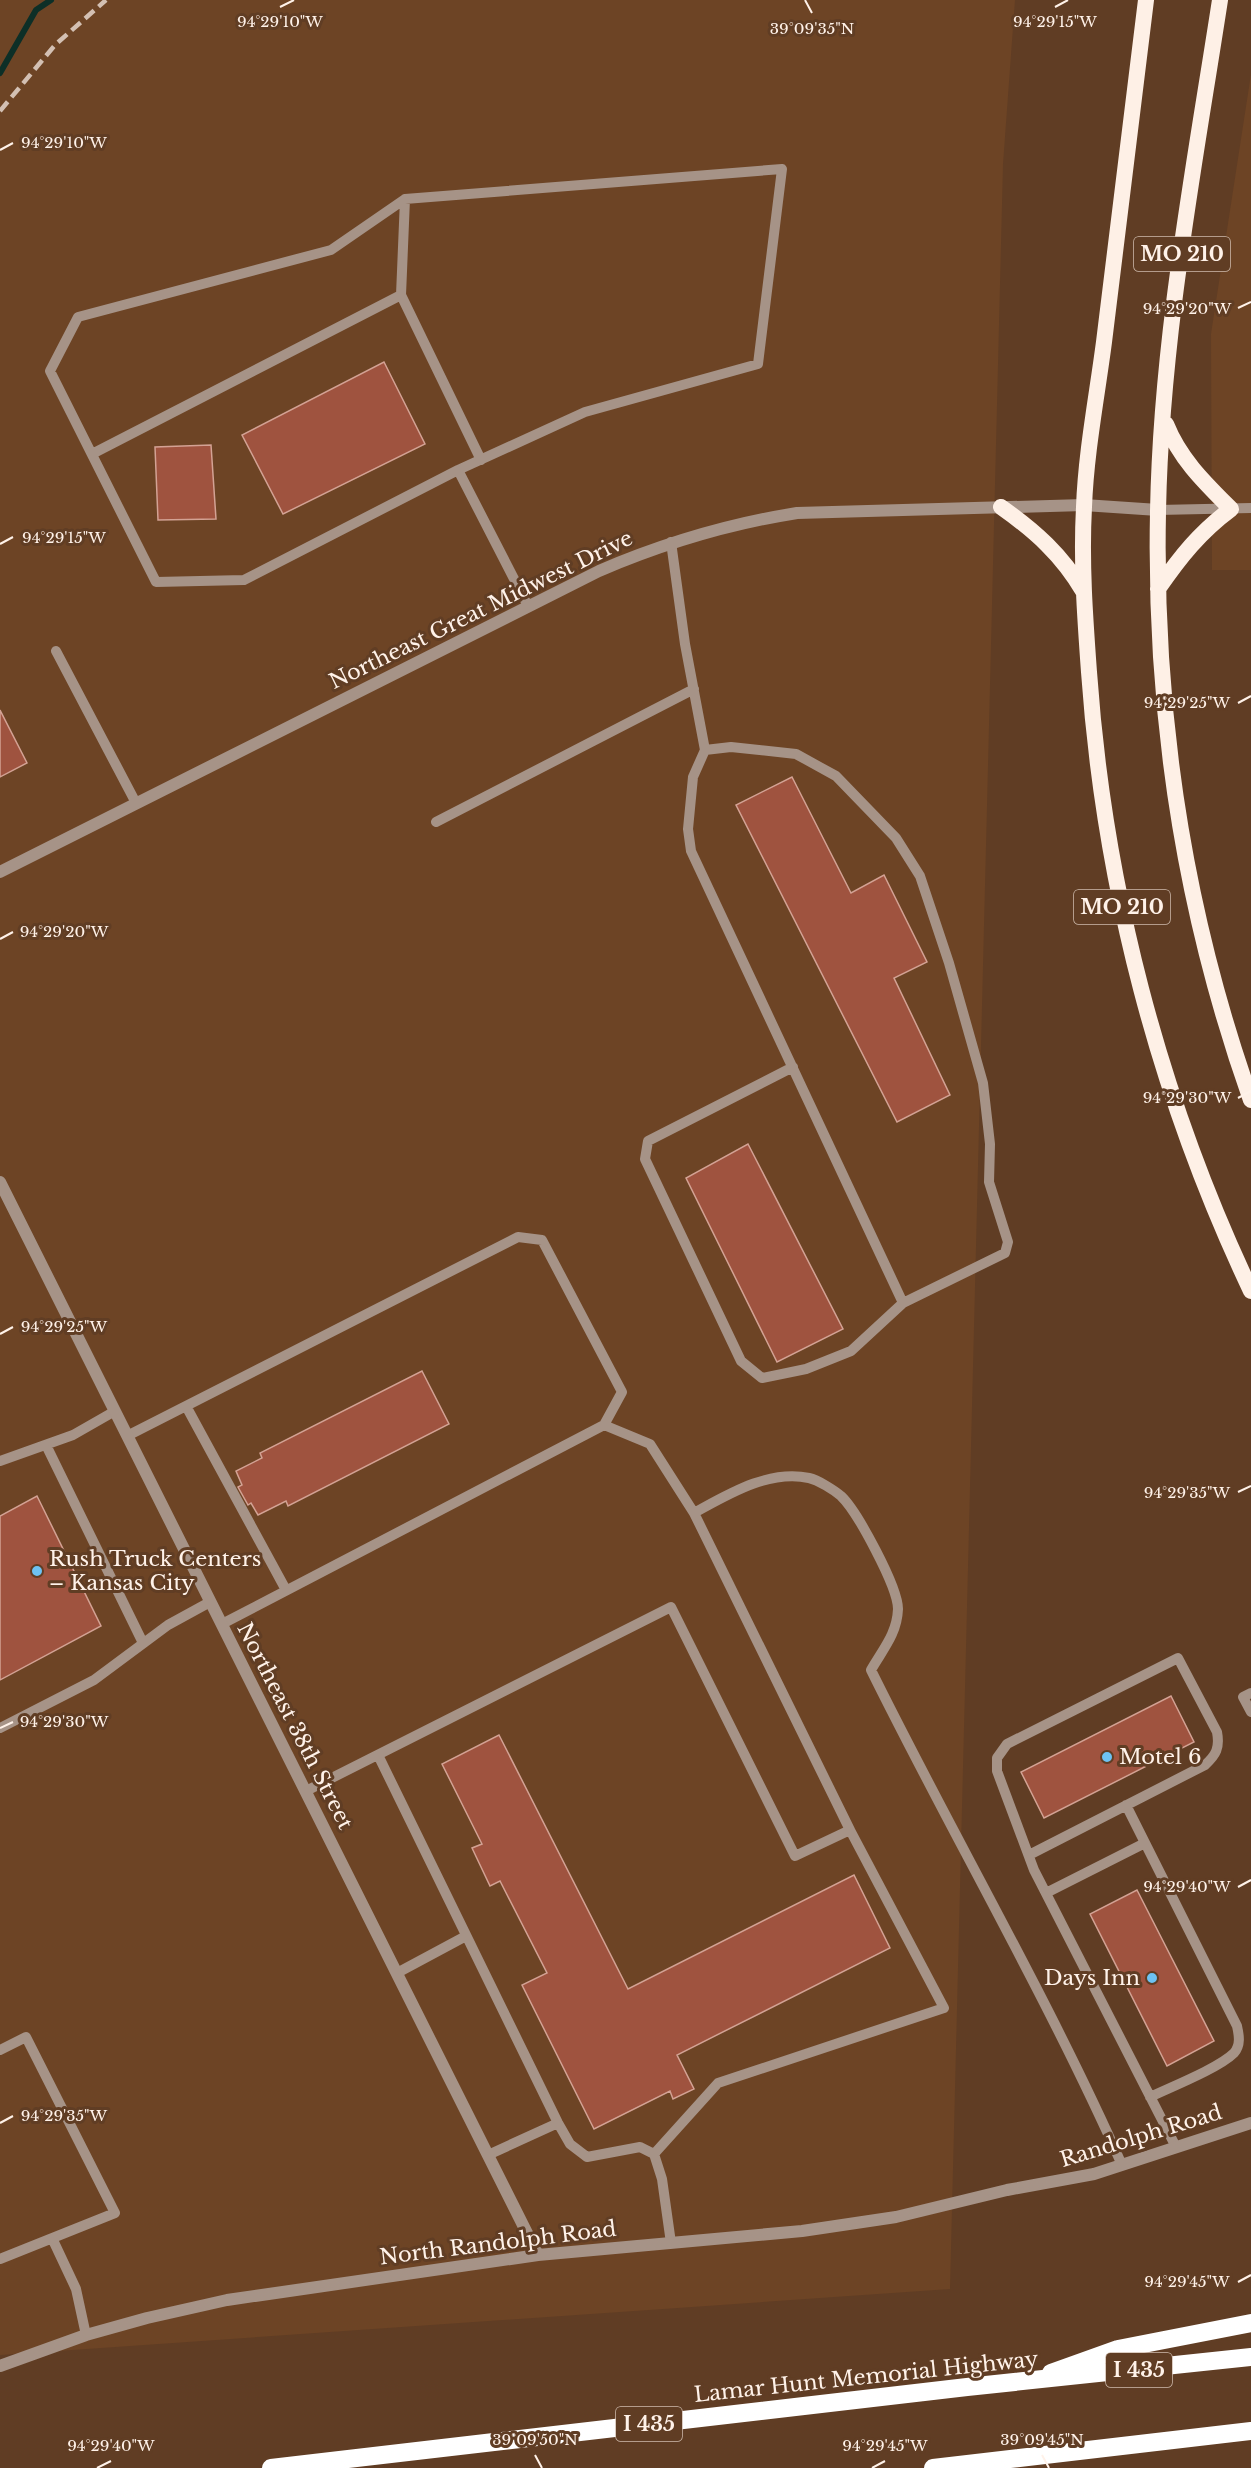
<svg xmlns="http://www.w3.org/2000/svg" width="1251" height="2468" viewBox="0 0 1251 2468" font-family="'Libre Baskerville',serif">
<style>
.built{fill:#6d4425}
.lines{fill:none;stroke-linecap:round;stroke-linejoin:round}
.stream{stroke:#0d2f27;stroke-width:6}
.building{fill:#9f533f;stroke:#d3a294;stroke-width:1.5}
.service{stroke:#a69387;stroke-width:10}
.minor{stroke:#a69387;stroke-width:12}
.trunk{stroke:#fef0e6;stroke-width:16}
.motorway{stroke:#fff;stroke-width:18}
.rail{stroke:#d3c0b3;stroke-width:4.5;stroke-dasharray:12 6;stroke-linecap:butt}
.ticks{fill:none;stroke:#fff2e9;stroke-width:2}
.poi-dot{fill:#6dc2f3;stroke:#603d24;stroke-width:2}
.labels{text-anchor:middle;stroke-width:6;stroke-linejoin:round;paint-order:stroke}
.shield{fill:#603d24;stroke:#cfbcae;stroke-width:1.5}
.shield-label{font-size:20px;font-weight:bold;fill:#fff2e9}
.street-label{font-size:21px;fill:#fff2e9;stroke:#603d24}
.poi-label{font-size:21px;fill:#fff2e9;stroke:#603d24;text-anchor:start}
.ticks-label{font-size:15px;text-anchor:middle;fill:#fff2e9;stroke:#603d24;stroke-width:6;stroke-linejoin:round;paint-order:stroke}
</style>
<rect width="100%" height="100%" fill="#603d24"/>
<path class="built" d="M0 0H1015L1003 164 950 2289 0 2355Z
M1251 74V570H1212L1211 334Z"/>
<g class="lines">
<path class="stream" d="M0 73 36 10 51 0"/>
</g>
<path class="building" d="M384 362 425 444 283 514 242 435Z
M211 445 216 519 158 520 155 447Z
M0 710 27 763 0 777Z
M792 777 851 893 884 875 927 962 894 978 950 1095 897 1122 736 805Z
M748 1144 843 1329 777 1362 686 1178Z
M422 1371 449 1424 288 1506 286 1501 258 1515 251 1503 248 1505 238 1487 242 1485 236 1471 262 1458 260 1453Z
M37 1496 101 1626 0 1680V1516Z
M1171 1696 1194 1742 1044 1818 1021 1772Z
M499 1735 628 1989 854 1875 890 1948 677 2055 694 2089 673 2099 670 2091 594 2129 522 1985 547 1973 500 1881 490 1886 472 1848 482 1844 442 1764Z
M1137 1890 1214 2041 1167 2066 1090 1914Z"/>
<g class="lines">
<path class="service" d="M401 295 405 199
M92 454 401 295 481 460
M458 470 585 412 758 364 782 169 405 199 331 250 78 317 50 371 156 582 244 580 458 470 528 606
M1158 510 1251 508
M671 542 685 644 705 750 693 777 688 829 691 851 903 1303 851 1351 806 1369 762 1378 741 1361 645 1159 648 1141 793 1067
M56 651 136 803
M705 750 731 747 796 754 836 776 896 838 920 876 949 963 983 1083 990 1144 989 1182 1008 1242 1005 1253 903 1303
M436 822 694 689
M186 1406 286 1590
M604 1425 650 1444 694 1513
M127 1436 518 1237 542 1240 622 1392 604 1425 222 1624
M46 1445 143 1643
M0 1461 73 1435 115 1411
M1251 1693 1243 1697 1251 1712
M0 1728 94 1680 168 1625 210 1602
M378 1755 558 2123 570 2144 587 2157 640 2147 654 2154 662 2179 671 2243
M306 1791 671 1607 795 1856 850 1830 944 2008 718 2083 654 2154
M1126 1805 1237 2026C1239 2035 1241 2045 1234 2053 1219 2068 1171 2087 1150 2097
M850 1830 694 1513C727 1495 769 1469 809 1478 818 1480 834 1490 841 1496 857 1511 898 1587 898 1609 897 1634 883 1649 871 1670 953 1836 1047 1996 1122 2165
M1029 1855 1205 1765C1216 1755 1220 1748 1217 1732L1178 1658 1007 1744 997 1758V1771L1034 1870 1176 2147
M1046 1893 1145 1843
M397 1973 466 1936
M0 2050 26 2037 115 2213 0 2259
M488 2155 558 2123
M52 2238 76 2289 86 2335"/>
<path class="minor" d="M0 872 599 571C664 543 728 524 797 513L1084 505 1158 510
M0 1182 538 2255
M0 2366 86 2335 147 2318 227 2300 538 2255 802 2231 896 2217 1007 2190 1094 2174 1251 2123"/>
<path class="trunk" d="M1146 0C1132 114 1118 228 1104 342 1097 396 1086 452 1084 507 1081 562 1085 617 1089 672 1104 886 1159 1097 1251 1291
M1220 0C1194 169 1161 340 1158 512 1154 712 1184 911 1251 1100
M1001 507C1035 531 1062 555 1083 591
M1158 589C1180 557 1200 532 1231 509 1204 482 1180 459 1166 424"/>
<path class="motorway" d="M1051 2373 1118 2349 1251 2323
M271 2468 967 2387 1251 2357
M933 2468 1251 2431"/>
<path class="rail" d="M0 111 55 45 106 0"/>
</g>
<path class="ticks" d="M805 0 812 13M280 7 294 0M1055 7 1068 0M0 150 13 143M1238 308 1251 302M0 544 13 537M1238 703 1251 696M0 939 13 932M1238 1098 1251 1091M0 1334 13 1327M1238 1492 1251 1486M0 1728 13 1722M1238 1887 1251 1880M0 2123 13 2116M1238 2282 1251 2275M535 2455 542 2468M1042 2455 1049 2468M97 2468 111 2461M872 2468 885 2461"/>
<g class="poi-dot">
<circle cx="37" cy="1571" r="6"/>
<circle cx="1107" cy="1757" r="6"/>
<circle cx="1152" cy="1978" r="6"/>
</g>
<g class="labels">
<g class="shield">
<rect x="1134" y="237" width="96" height="34" rx="4.5"/>
<rect x="1074" y="890" width="96" height="34" rx="4.5"/>
<rect x="1106" y="2353" width="66" height="34" rx="4.5"/>
<rect x="616" y="2407" width="66" height="34" rx="4.5"/>
</g>
<g class="shield-label">
<text x="1182" y="261">MO 210</text>
<text x="1122" y="914">MO 210</text>
<text x="1139" y="2377">I 435</text>
<text x="649" y="2431">I 435</text>
</g>
<g class="street-label">
<text transform="translate(481 610) rotate(-26)" y="7">Northeast Great Midwest Drive</text>
<text transform="translate(295 1726) rotate(63)" y="7">Northeast 38th Street</text>
<text transform="translate(1141 2136) rotate(-17)" y="7">Randolph Road</text>
<text transform="translate(498 2243) rotate(-7)" y="7">North Randolph Road</text>
<text transform="translate(866 2377) rotate(-6)" y="7">Lamar Hunt Memorial Highway</text>
</g>
<g class="poi-label">
<text x="49" y="1566">Rush Truck Centers<tspan x="49" dy="24">– Kansas City</tspan></text>
<text x="1119" y="1764">Motel 6</text>
<text x="1140" y="1985" text-anchor="end">Days Inn</text>
</g>
</g>
<g class="ticks-label">
<text x="1055" y="27">94°29'15"W</text>
<text x="280" y="27">94°29'10"W</text>
<text x="812" y="34">39°09'35"N</text>
<text x="64" y="148">94°29'10"W</text>
<text x="1187" y="314">94°29'20"W</text>
<text x="64" y="543">94°29'15"W</text>
<text x="1187" y="708">94°29'25"W</text>
<text x="64" y="937">94°29'20"W</text>
<text x="1187" y="1103">94°29'30"W</text>
<text x="64" y="1332">94°29'25"W</text>
<text x="1187" y="1498">94°29'35"W</text>
<text x="64" y="1727">94°29'30"W</text>
<text x="1187" y="1892">94°29'40"W</text>
<text x="64" y="2121">94°29'35"W</text>
<text x="1187" y="2287">94°29'45"W</text>
<text x="535" y="2445">39°09'50"N</text>
<text x="1042" y="2445">39°09'45"N</text>
<text x="111" y="2451">94°29'40"W</text>
<text x="885" y="2451">94°29'45"W</text>
</g>
</svg>
